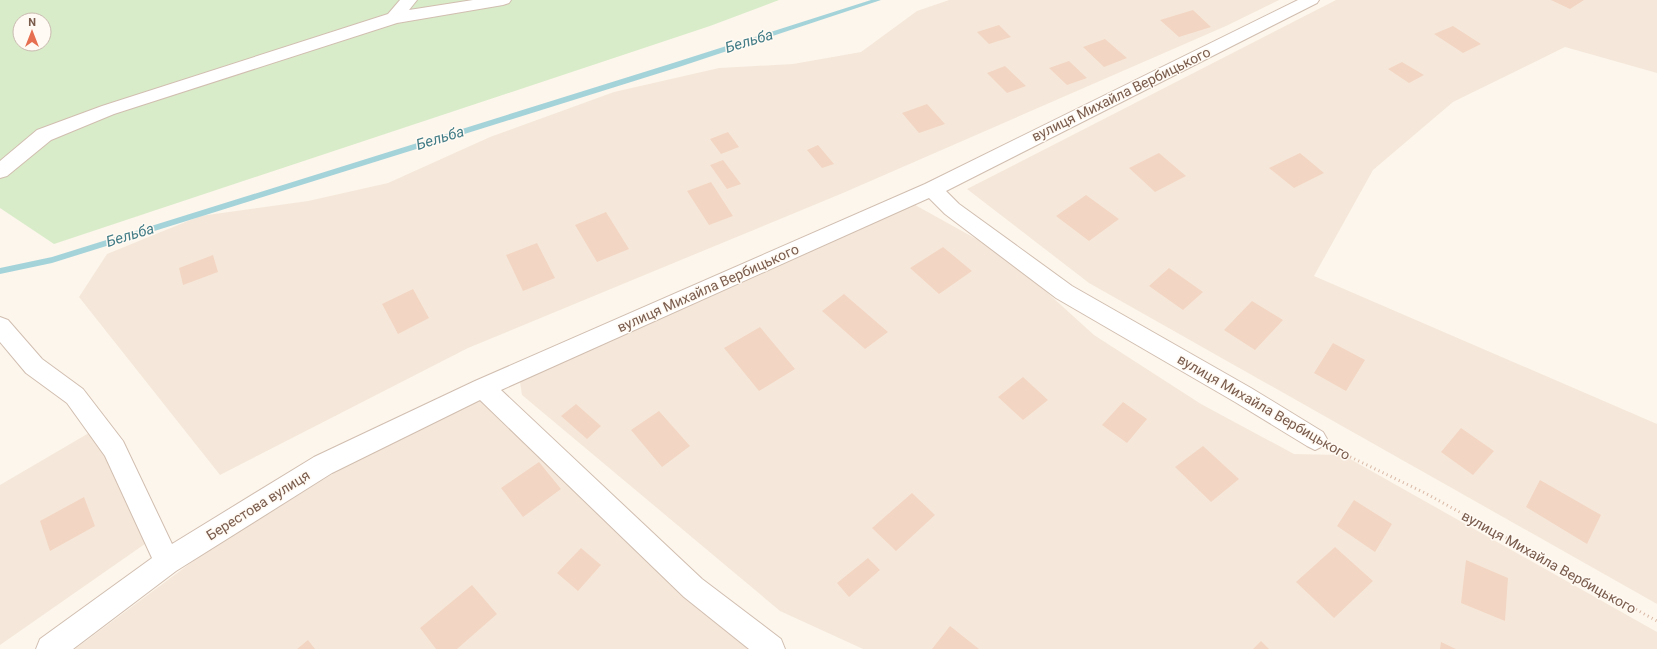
<svg xmlns="http://www.w3.org/2000/svg" width="1657" height="649" viewBox="0 0 1657 649" font-family="Roboto,sans-serif">
<style>
.residential{fill:#f5e8da}
.green{fill:#d8ecc9;fill-rule:evenodd}
.lines{fill:none;stroke-linecap:round;stroke-linejoin:round}
.stream{fill:#a5d3da;fill-rule:evenodd}
.building{fill:#f3d5c3}
.minor-casing{stroke:#d1beb0;stroke-width:2}
.path{stroke:#d9b8a5;stroke-width:3;stroke-dasharray:1 3.5;stroke-linecap:butt}
.minor{fill:#fff;fill-rule:evenodd}
.labels{text-anchor:middle;stroke-width:3;stroke-linejoin:round;paint-order:stroke}
.street-label{font-size:14px;fill:#7a5c4d;stroke:#fffaf3}
.water-label{font-size:15px;font-style:italic;fill:#437c86;stroke:#fffaf3}
</style>
<rect width="100%" height="100%" fill="#fdf6ec"/>
<path class="residential" d="M949 0H1279L1226 26 843 193 468 348 220 475 79 297 107 254 200 216 308 201 388 183 490 137 614 92 719 68 793 64 861 52 917 11Z
M1336 0H1657V73L1565 47 1453 102 1373 170 1314 276 1657 424V604L1089 283 967 189Z
M908 201 1007 256 1094 335 1201 404 1294 454 1343 455 1657 632V649H863L780 611 522 395 519 376Z
M479 398 740 620 784 649H75L200 556 342 468Z
M94 430 152 539 0 645V485Z"/>
<path class="green" d="M0 0H779L710 26 54 244 0 208ZM20 20H44V44H20Z"/>
<g class="lines">
<path class="stream" d="M871 0H881L679 67 52 263 0 274V268L52 257 673 63Z"/>
</g>
<path class="building" d="M1551 0H1584L1570 9Z
M1193 10 1211 27 1179 37 1160 20Z
M999 25 1011 37 989 44 977 32Z
M1453 26 1481 44 1463 53 1434 34Z
M1105 39 1127 58 1104 67 1083 47Z
M1069 61 1087 78 1067 85 1049 68Z
M1402 62 1424 75 1409 83 1388 69Z
M1005 66 1026 86 1007 93 987 73Z
M927 104 945 124 919 133 902 113Z
M728 132 739 147 721 154 710 139Z
M818 145 834 164 822 168 807 150Z
M1159 153 1186 176 1155 192 1129 168Z
M1300 153 1324 173 1294 188 1269 168Z
M723 160 741 184 727 189 710 165Z
M711 182 733 216 709 225 687 191Z
M1086 195 1119 219 1089 241 1056 216Z
M606 212 629 249 597 262 575 225Z
M537 243 555 278 523 291 506 255Z
M943 247 972 271 939 294 910 268Z
M213 255 218 272 183 285 179 268Z
M1169 268 1203 292 1183 310 1149 286Z
M413 289 429 318 398 334 382 304Z
M844 294 888 332 865 349 822 311Z
M1252 301 1283 320 1255 350 1224 330Z
M760 327 795 369 759 391 724 348Z
M1333 343 1365 360 1346 391 1314 373Z
M1023 377 1048 400 1023 420 998 397Z
M1123 402 1147 419 1127 443 1102 425Z
M576 404 601 426 587 439 561 416Z
M659 411 690 446 662 467 631 430Z
M1461 428 1494 451 1473 475 1441 452Z
M1203 446 1239 479 1211 502 1175 467Z
M539 462 561 489 523 517 501 488Z
M1540 480 1601 515 1587 544 1526 507Z
M912 493 935 515 896 551 872 528Z
M84 497 95 526 50 551 40 521Z
M1354 500 1392 524 1375 552 1337 526Z
M1335 547 1373 581 1334 618 1296 582Z
M581 548 601 565 578 591 557 573Z
M868 558 880 570 849 597 837 583Z
M1466 560 1508 578 1505 621 1461 603Z
M472 585 497 614 457 649H436L420 628Z
M950 626 979 649H932Z
M308 640 315 649H297Z
M1261 641 1269 649H1253Z
M1441 642 1456 649H1440Z"/>
<g class="lines">
<defs>
<path id="minor" d="M400 0H417L409 10 473 0H511L509 3 503 5 397 23 114 114 51 140 7 176 0 178V161L37 130 102 106 388 14Z
M1298 0H1319L1317 3 946 191 959 204 1072 286 1251 388 1323 432 1327 439 1323 446 1315 450 1307 446 1235 402 1056 298 945 214 929 198 501 390 702 579 781 639 785 649H749L684 597 480 400 332 473 176 571 73 649H36L40 639 152 558 105 456 67 403 26 373 0 342V317L8 320 42 359 83 389 123 441 172 544 314 457 475 381 925 184Z"/>
</defs>
<use href="#minor" class="minor-casing"/>
<path class="path" d="M1338 451 1425 493 1657 621"/>
<use href="#minor" class="minor"/>
</g>
<g class="labels">
<g class="street-label">
<text transform="translate(1121 94) rotate(-26)" y="5">вулиця Михайла Вербицького</text>
<text transform="translate(708 288) rotate(-24)" y="5">вулиця Михайла Вербицького</text>
<text transform="translate(1264 407) rotate(30)" y="5">вулиця Михайла Вербицького</text>
<text transform="translate(258 505) rotate(-32)" y="5">Берестова вулиця</text>
<text transform="translate(1549 562) rotate(29)" y="5">вулиця Михайла Вербицького</text>
</g>
<g class="water-label">
<text transform="translate(749 41) rotate(-17)" y="5">Бельба</text>
<text transform="translate(440 138) rotate(-17)" y="5">Бельба</text>
<text transform="translate(130 235) rotate(-17)" y="5">Бельба</text>
</g>
</g>
<g transform="translate(32 32)"><circle r="19" fill="#fffaf3" stroke="#cabbb1"/>
<path d="M0-3L7 15L0 10L-7 15Z" fill="#e76f51"/>
<text y="-6" font-size="11" font-weight="bold" text-anchor="middle" fill="#7a5c4d">N</text>
</g>
</svg>
